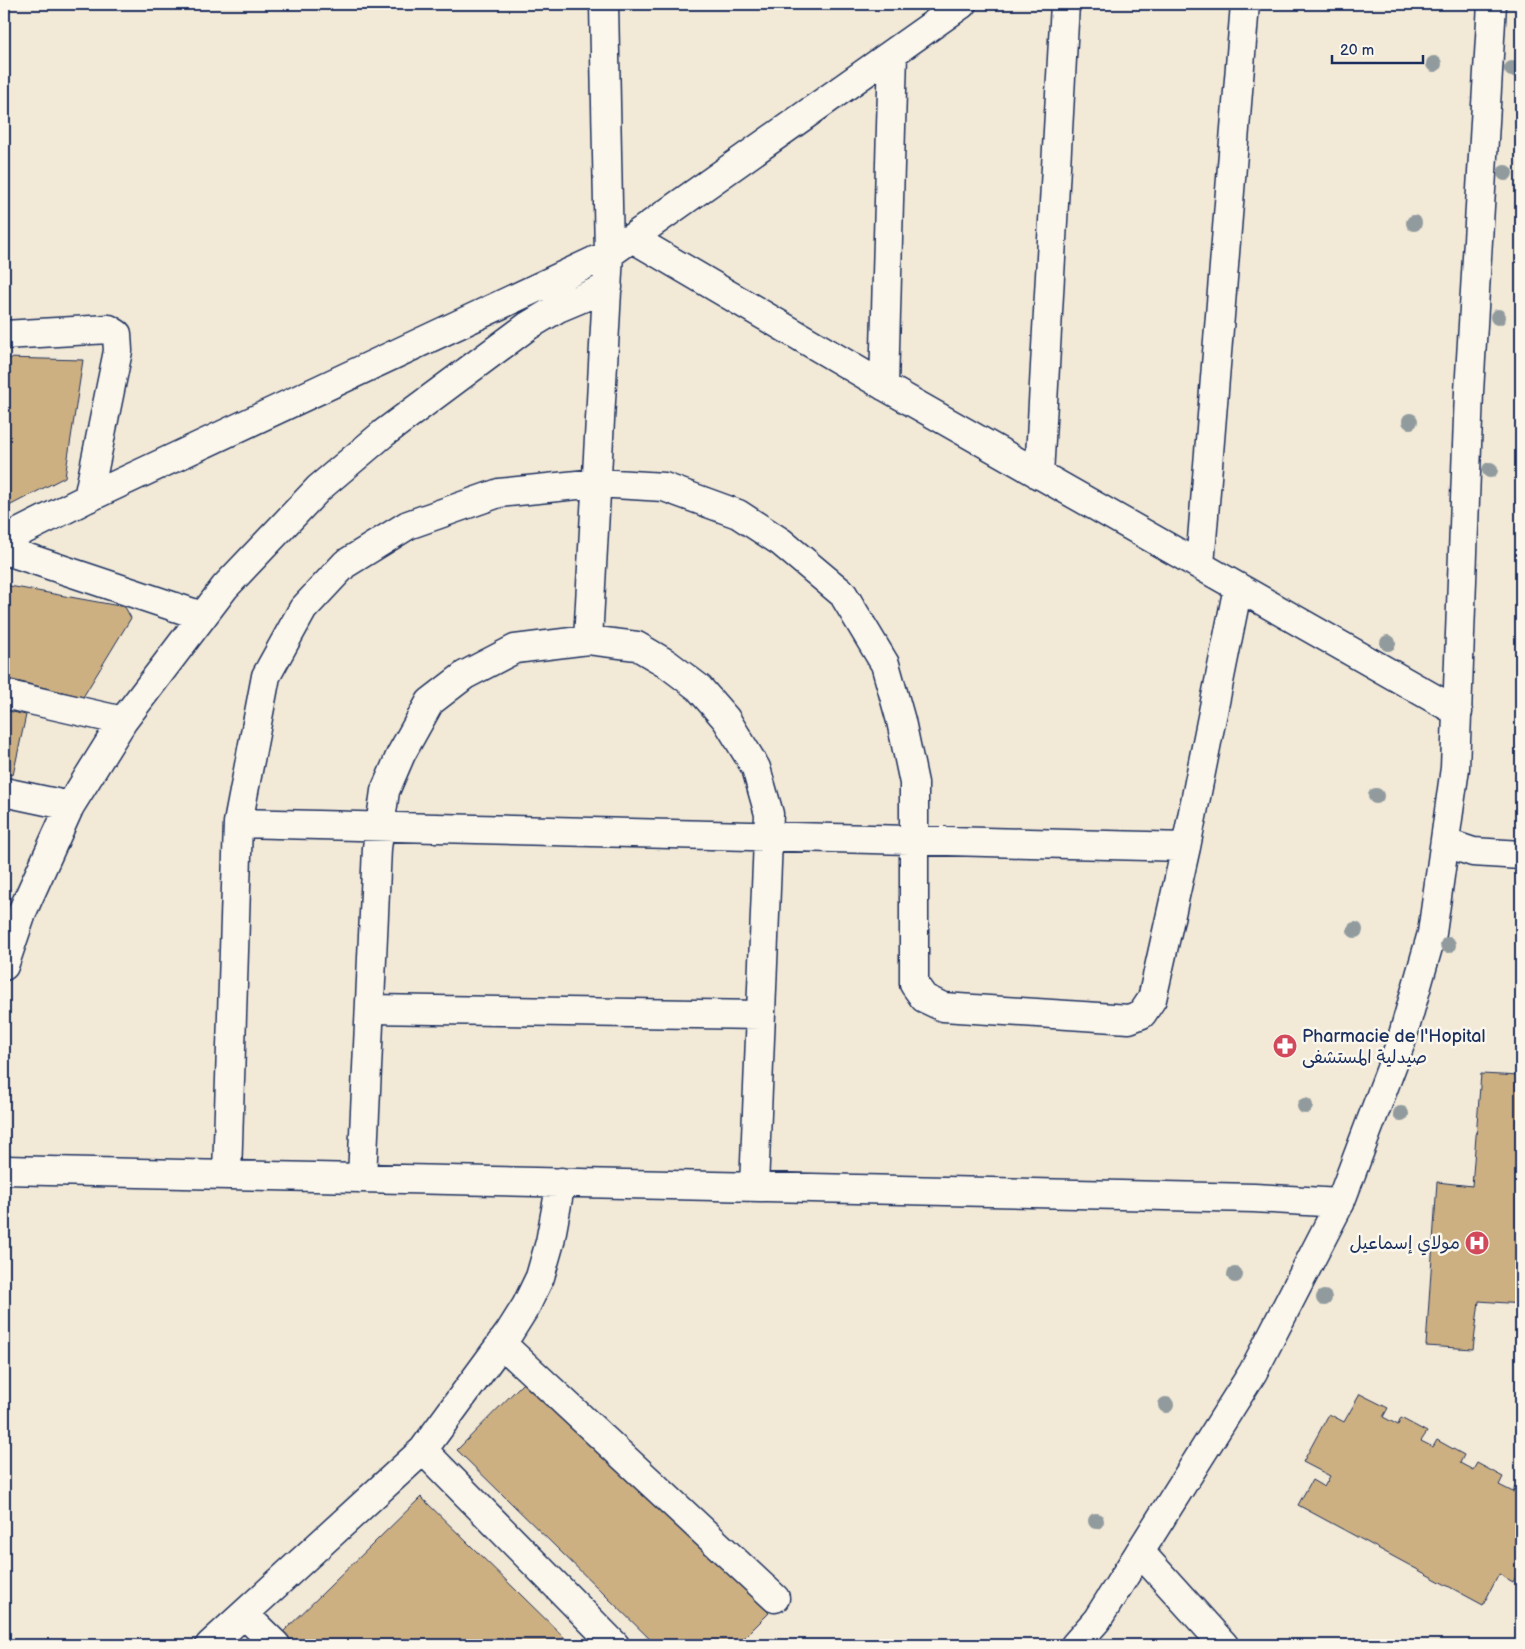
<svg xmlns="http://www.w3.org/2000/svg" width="1525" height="1649" viewBox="0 0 1525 1649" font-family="'Balsamiq Sans','Playpen Sans Arabic',sans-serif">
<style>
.building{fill:#cdb082;stroke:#1b2f5e}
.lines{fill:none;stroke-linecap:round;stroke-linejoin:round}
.street-casing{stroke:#1b2f5e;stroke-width:31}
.secondary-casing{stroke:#1b2f5e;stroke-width:31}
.street{stroke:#fbf7ec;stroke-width:28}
.secondary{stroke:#fbf7ec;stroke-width:28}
.tree{fill:#919b9e}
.labels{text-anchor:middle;stroke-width:5;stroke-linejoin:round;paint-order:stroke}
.poi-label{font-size:18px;fill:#1b2f5e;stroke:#fbf7ec;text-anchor:start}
</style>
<rect width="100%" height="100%" fill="#f2e9d7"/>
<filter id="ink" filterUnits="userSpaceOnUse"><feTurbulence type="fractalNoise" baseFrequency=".02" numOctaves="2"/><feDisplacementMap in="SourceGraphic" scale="10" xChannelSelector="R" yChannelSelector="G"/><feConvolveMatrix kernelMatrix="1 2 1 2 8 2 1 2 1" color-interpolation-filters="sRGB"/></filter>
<g filter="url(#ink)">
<path class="building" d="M4 358 83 360 65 477 9 506 4 451Z
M4 585 125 607 131 618 83 697 4 678Z
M4 710 26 715 13 775 4 773Z
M1481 1074 1521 1076V1304L1479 1301 1473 1349 1426 1346 1437 1182 1472 1186Z
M529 1377 769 1613 737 1645H656L457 1450Z
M1360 1394 1388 1408 1383 1417 1398 1425 1401 1418 1427 1432 1421 1441 1433 1447 1437 1440 1464 1455 1460 1463 1473 1470 1477 1463 1503 1477 1499 1485 1513 1492 1515 1487 1521 1490V1568L1513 1582 1499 1574 1483 1605 1298 1505 1312 1480 1324 1487 1330 1476 1303 1462 1329 1414 1344 1422Z
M421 1497 572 1645H293L281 1634Z"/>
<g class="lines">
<defs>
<path id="street" d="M632 238 884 386 1458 712
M4 335 109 329 117 334 118 351 88 498
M884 386 893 53
M1039 475 1065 4
M4 540 88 498 609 254 962 4
M4 550 202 616
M1200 565 1245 4
M588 640 609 254 604 4
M4 694 123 721
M4 792 70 806
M238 823 1186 847
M1446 843 1473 852 1521 855
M4 966 23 910 70 806 123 721 225 587 319 488 384 433 528 326 558 308 608 287
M370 1009 761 1015
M4 1170 1254 1198 1340 1203
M227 1175 238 823 266 676 303 609 345 564 408 525 499 493 597 483 664 487 738 514 781 542 843 594 885 664 901 721 914 783V984L924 998 943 1007 1129 1019 1142 1014 1152 999 1186 847 1238 587
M362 1178 377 848 385 791 401 754 430 702 465 675 515 649 588 640 637 646 666 663 699 688 726 719 756 768 769 814 754 1187
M501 1343 775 1598
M423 1450 509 1333 526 1306 540 1277 550 1242 561 1182
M1140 1552 1224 1645
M244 1614 276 1645
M210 1645 423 1450 615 1645"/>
<path id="secondary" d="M1075 1645 1097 1620 1253 1372 1340 1203 1401 1042 1432 933 1455 768 1469 392 1492 4"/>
</defs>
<use href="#street" class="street-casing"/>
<use href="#secondary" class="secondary-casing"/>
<use href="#street" class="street"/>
<use href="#secondary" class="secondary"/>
</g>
<g class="tree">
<circle cx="1434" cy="64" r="8"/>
<circle cx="1512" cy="69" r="8"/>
<circle cx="1505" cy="173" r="8"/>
<circle cx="1414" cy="223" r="8"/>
<circle cx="1498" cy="317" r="8"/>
<circle cx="1410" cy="421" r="8"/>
<circle cx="1490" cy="470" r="8"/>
<circle cx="1388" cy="643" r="8"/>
<circle cx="1376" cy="796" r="8"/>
<circle cx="1355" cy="930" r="8"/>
<circle cx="1448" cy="945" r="8"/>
<circle cx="1305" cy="1106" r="8"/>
<circle cx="1401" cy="1114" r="8"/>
<circle cx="1235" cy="1275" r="8"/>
<circle cx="1324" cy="1298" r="8"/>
<circle cx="1166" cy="1405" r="8"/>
<circle cx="1096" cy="1521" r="8"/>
</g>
</g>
<defs>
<symbol id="pharmacy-disc" viewBox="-11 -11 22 22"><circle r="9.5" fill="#d1495b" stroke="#fbf7ec"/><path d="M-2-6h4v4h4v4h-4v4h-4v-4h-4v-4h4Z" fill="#fff"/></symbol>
<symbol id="hospital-disc" viewBox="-11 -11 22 22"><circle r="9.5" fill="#d1495b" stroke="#fbf7ec"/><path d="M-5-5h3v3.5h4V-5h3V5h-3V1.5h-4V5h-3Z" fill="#fff"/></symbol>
</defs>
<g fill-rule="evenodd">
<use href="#pharmacy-disc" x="1271" y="1032" width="28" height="28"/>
<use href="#hospital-disc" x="1463" y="1229" width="28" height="28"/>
</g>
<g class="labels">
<g class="poi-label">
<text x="1302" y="1042">Pharmacie de l'Hopital<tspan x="1302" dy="21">صيدلية المستشفى</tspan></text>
<text x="1460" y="1249" text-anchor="end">مولاي إسماعيل</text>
</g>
</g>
<rect width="1525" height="1649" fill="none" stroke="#fbf7ec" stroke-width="20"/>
<rect x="10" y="10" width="1505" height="1629" fill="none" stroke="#1b2f5e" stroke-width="2" filter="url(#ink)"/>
<path d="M1332 55v8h91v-8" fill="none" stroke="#1b2f5e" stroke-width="2.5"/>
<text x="1340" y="55" font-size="15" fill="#1b2f5e" stroke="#fbf7ec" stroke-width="4" paint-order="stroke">20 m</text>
</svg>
